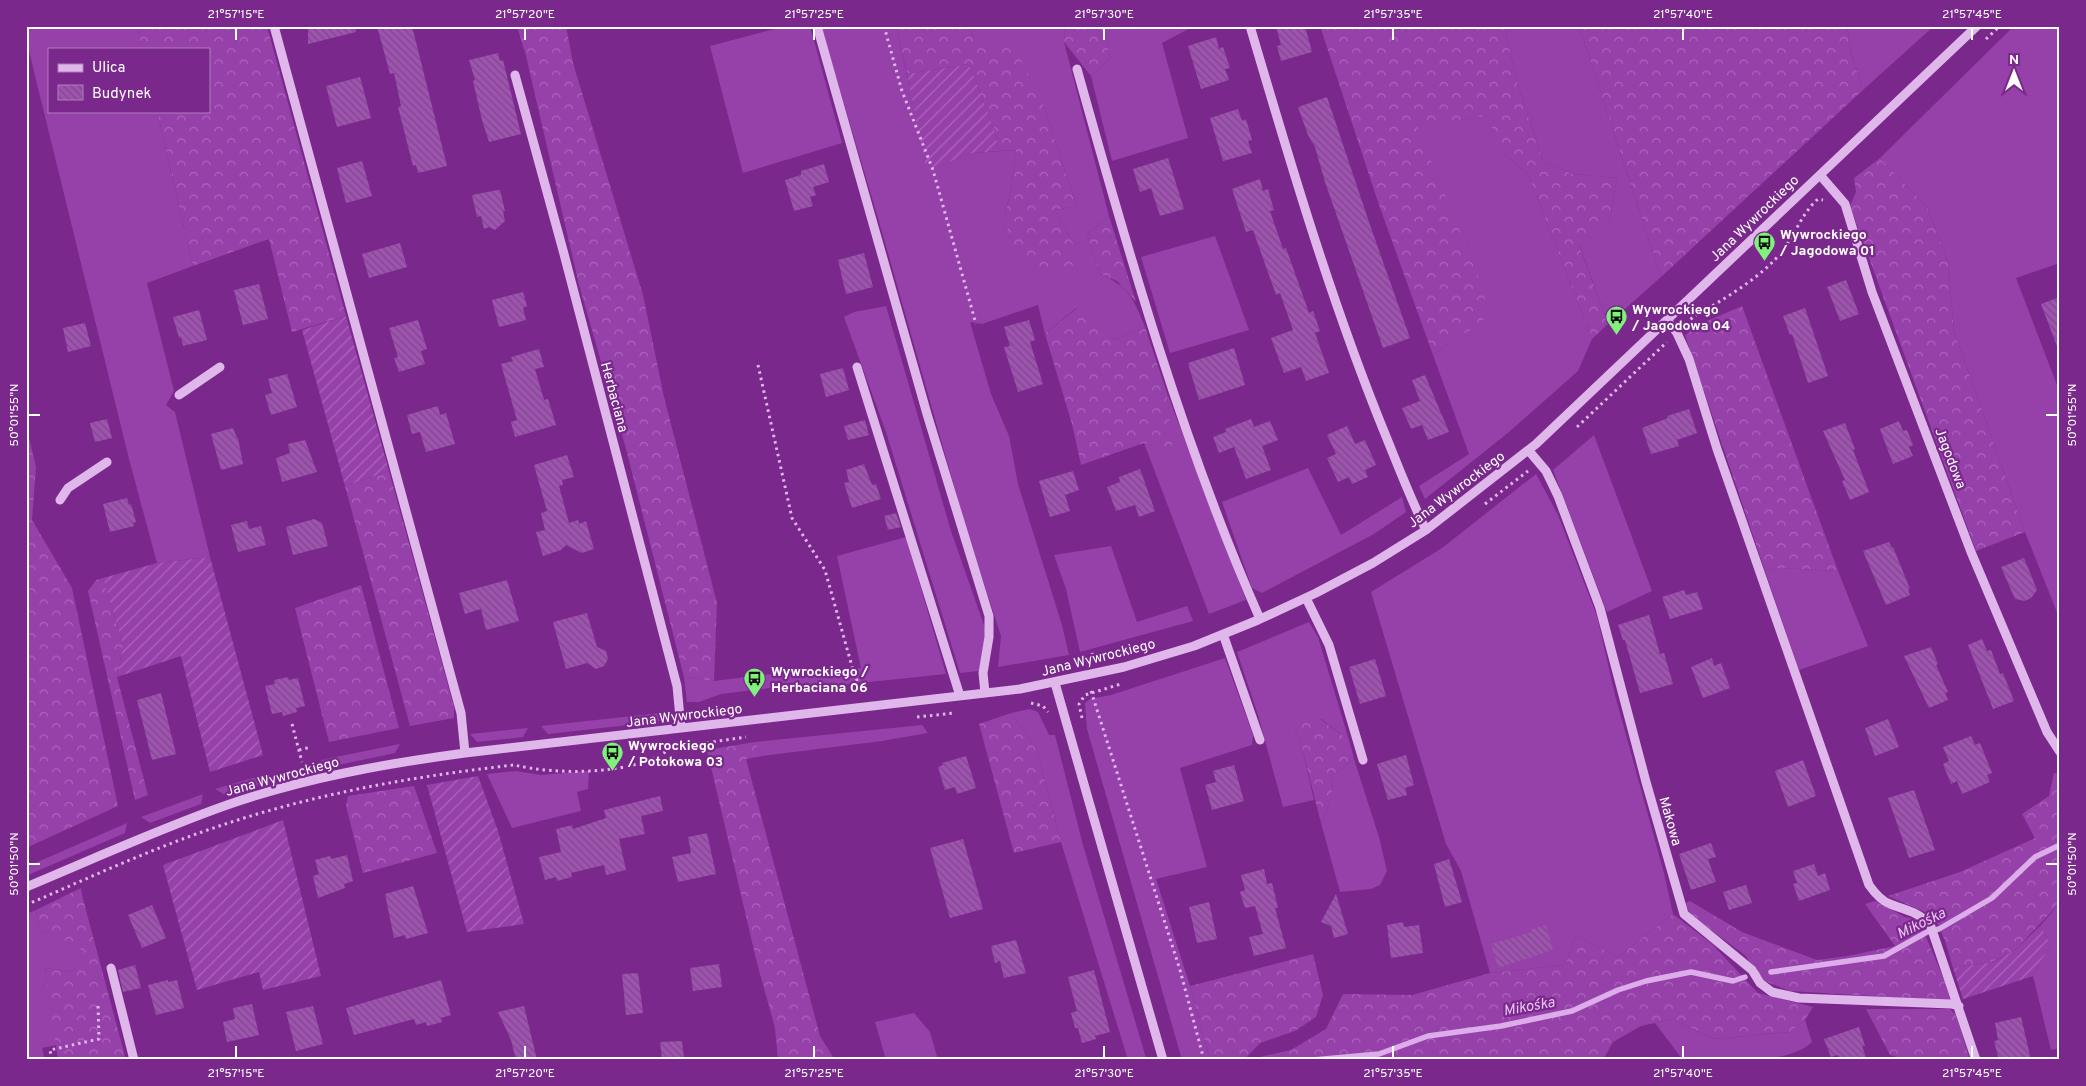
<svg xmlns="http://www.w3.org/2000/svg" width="2086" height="1086" viewBox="0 0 2086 1086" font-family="Overpass,sans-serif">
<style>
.grass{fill:#9640aa}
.forest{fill:url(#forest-crowns)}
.garden{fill:url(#garden-furrows)}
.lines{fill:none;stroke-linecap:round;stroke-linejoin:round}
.stream{stroke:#ddacea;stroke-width:5.5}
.building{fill:url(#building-back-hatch)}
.path{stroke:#e0b7ea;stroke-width:3;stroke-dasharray:2.5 4;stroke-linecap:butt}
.minor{stroke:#e0b7ea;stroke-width:9}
.ticks{fill:none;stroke:#fff;stroke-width:2}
.labels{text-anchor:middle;stroke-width:4.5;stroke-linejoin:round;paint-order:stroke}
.street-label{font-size:14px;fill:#fff;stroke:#7a288c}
.poi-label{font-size:14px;font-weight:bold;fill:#fff;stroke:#7a288c;text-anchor:start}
.water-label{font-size:15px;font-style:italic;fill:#e8c3f1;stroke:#7a288c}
.neatline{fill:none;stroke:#fff;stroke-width:2}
.ticks-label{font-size:12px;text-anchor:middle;fill:#fff}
</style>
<defs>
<pattern id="forest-crowns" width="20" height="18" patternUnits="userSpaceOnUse" patternTransform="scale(1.25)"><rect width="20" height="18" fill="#9640aa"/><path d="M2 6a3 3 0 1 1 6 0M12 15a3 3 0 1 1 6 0" fill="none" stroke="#ab66bb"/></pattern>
<pattern id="garden-furrows" width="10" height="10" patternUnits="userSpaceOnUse" patternTransform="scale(1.25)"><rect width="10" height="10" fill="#9640aa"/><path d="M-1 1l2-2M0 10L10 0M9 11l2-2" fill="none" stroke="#ab66bb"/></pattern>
<pattern id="building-back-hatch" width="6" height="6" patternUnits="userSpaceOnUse" patternTransform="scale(1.25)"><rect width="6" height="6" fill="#a051b2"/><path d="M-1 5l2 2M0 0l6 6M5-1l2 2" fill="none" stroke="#764e7f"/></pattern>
</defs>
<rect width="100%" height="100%" fill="#7a288c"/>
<path class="grass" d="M26 26H137L142 49H49V111H157L193 266 147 283 174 391 166 405 175 412 210 557 157 563 129 459 26 39Z
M786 26H810L842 143 743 173 710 46Z
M821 26H896L909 84 938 167 971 153 1016 150 1011 190 1004 218 1074 245 1055 210 1077 206 1042 101 974 39 969 26H1065L1064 42 1109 216 1087 234 1100 274C1127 285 1135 300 1145 327L1115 340 1076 308 1045 334 1038 305 982 324 970 322 991 394 1009 436 1018 484 1062 625 1069 655 998 667 1001 636 966 528 880 225Z
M1104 26H1194L1162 43 1188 138 1112 161 1091 76 1110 58Z
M1504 26H1579L1661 277 1608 324 1579 244 1609 225 1617 178 1572 174 1543 161 1517 82Z
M1847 26H1934L1863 90 1851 53Z
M2014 26H2060V263L2016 278 2060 393V620L2025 532 1954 331 1948 262 1927 207 1880 158Z
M1489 116 1503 153 1528 174 1592 339 1578 371 1509 432 1425 499 1419 486 1469 454 1433 355 1451 341 1417 125Z
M1215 236 1249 330 1170 353 1141 257Z
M886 306 951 531 986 631 979 671 960 673 886 432 844 317 854 312Z
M1167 393 1246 600 1209 614 1144 443 1172 452Z
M1594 435 1652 591 1607 612 1553 470Z
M1308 468 1341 535 1402 497 1406 512 1374 534 1262 593 1252 588 1222 502Z
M1536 474 1558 515 1597 616 1615 695 1664 873 1673 914 1618 957 1576 935 1565 965 1490 973 1461 871 1446 844 1371 592 1442 548Z
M906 537 946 674 831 686 770 688 721 694 699 702H687L684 677 714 681 786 672H817L861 668 837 556Z
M1111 546 1137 622 1187 606 1193 621 1080 652 1066 589 1054 555Z
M1780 568 1838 571 1868 646 1799 670 1765 571Z
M1309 622 1318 637 1349 740 1321 719 1295 728 1303 752 1314 800 1283 807 1258 715 1237 652Z
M1225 658 1253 735 1252 745 1180 768 1207 867 1156 879 1190 986 1210 1060H1182L1087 729 1085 703 1090 699 1111 695Z
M1030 709 1038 712 1049 735H1055L1083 845 1146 1058 1145 1060H1128L1061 842 1036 748 1011 713Z
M669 712 664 721 548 734 541 726Z
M922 725 928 733 882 741 762 756 755 742Z
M528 728 523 737 477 742 470 734Z
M400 744 395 753 329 767 321 760Z
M1354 759 1379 837 1387 871 1380 885 1371 889 1340 892 1321 823 1332 796 1333 775Z
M516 771 541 775 589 771 588 789 577 792 581 811 512 828 487 774Z
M266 774 263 784 225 795 215 789Z
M203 794 201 804 150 823 141 817Z
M127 823 125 833 26 876V867Z
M2060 903V1048L2051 1050 2033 976 2051 944 2040 926Z
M36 910 39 929 82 948 73 972 45 968 57 1045 42 1048 45 1060H26V914Z
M914 1013 930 1032 938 1060H886L875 1022Z
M1672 1019 1714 1039 1790 1032 1805 1020 1812 1042C1785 1067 1718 1060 1683 1060L1655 1023Z"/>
<path class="forest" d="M137 26H267L346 316 292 332 269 239 193 266 157 111H209V49H142Z
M517 26H566L573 63 643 295 664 397 717 603 714 681 684 677 625 445 579 285 526 56Z
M896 26H969L974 39 1014 47 1042 101 1077 206 1055 210 1074 245 1073 265 1044 276 1017 258 1004 218 1011 190 1016 150 999 151 994 128 969 64 907 74Z
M1065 26H1104L1110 58 1091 76 1064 42Z
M1320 26H1504L1517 82 1543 161 1572 174 1617 178 1609 225 1579 245 1608 324 1592 339 1528 174 1503 153 1488 116 1417 126 1485 293 1483 323 1451 341 1433 355 1379 205Z
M1579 26H1847L1851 53 1863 90 1661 277Z
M1880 158 1927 207 1948 262 1954 331 2025 532 1976 551 1850 206 1856 192 1854 178Z
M1109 216 1136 302 1117 281 1100 274 1087 234Z
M1742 306 1838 571 1780 568 1765 571 1685 335 1705 322Z
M1077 308 1115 340 1145 327 1167 393 1173 453 1144 443 1081 465 1072 424 1045 334Z
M26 425 36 467 32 520 72 588 118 806 26 848Z
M389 471 454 707V718L410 726 345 486Z
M103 578 123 646 117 677 148 795 135 800 88 591 96 580Z
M361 585 399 728 329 742 295 608Z
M1011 713 1036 748 1061 842 1014 853 979 724Z
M1300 713 1320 719 1349 740 1354 759 1333 775 1332 796 1321 823 1303 752 1295 728Z
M755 742 762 756 746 759 820 1036 835 1060H778L775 1028 757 963 707 750Z
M2054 773 2060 774V903L2015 950 1992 962 1953 968 1945 941 1934 916 1888 896 1960 872 2035 838 2022 814 2049 796Z
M414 786 437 853 363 873 346 806 348 796Z
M81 888 83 899 126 1060H58L45 968 73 972 81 948 39 929 36 910Z
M1690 901 1742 932 1817 960 1848 956 1895 946 1865 904 1875 901 1905 917 1919 920 1953 1001 1790 991 1762 980 1745 955 1692 916 1684 904Z
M1673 914 1712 944 1758 993 1813 1007 1805 1020 1790 1032 1714 1039 1672 1019 1655 1023 1641 1026 1613 1042 1603 1060H1259L1260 1057 1291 1050 1326 1029 1343 994 1412 995 1490 973 1565 965 1576 935 1618 957Z
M1313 954 1323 995 1316 1017 1295 1031 1260 1043 1244 1060H1210L1190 986Z
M1866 1009H1950L1956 1015 1970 1060H1907L1890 1055Z"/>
<path class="garden" d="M969 64 994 128 999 151 971 153 938 167H926L907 74Z
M346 316 389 471 345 486 302 330Z
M210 557 263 755 210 772 181 656 117 677 123 646 103 578 157 563Z
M478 776 498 831 524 924 467 932 427 785Z
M283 820 321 976 263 990 259 972 197 990 163 865Z
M2040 926 2051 944 2033 976 1963 999 1953 968 1993 962 2015 950Z"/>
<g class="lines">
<path class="stream" d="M1771 972 1884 956 1927 932 1939 929 1992 898 2035 857 2060 845
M1313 1060 1379 1054 1428 1036 1501 1026 1572 1011 1618 990 1646 981 1691 972 1733 981 1745 977"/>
</g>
<path class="building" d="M308 26H355L356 32 308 44Z
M377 26H412L447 166 418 173 416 165 413 166 398 107 401 106 394 73 390 74Z
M1276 26H1305L1312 52 1281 61 1277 46 1281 45Z
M1216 37 1219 49 1223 47 1230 68 1225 69 1229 80 1201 89 1188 46Z
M498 53 500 61 503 60 521 134 489 142 482 120 473 81 475 80 469 60Z
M360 77 371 118 337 127 326 86Z
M1327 97 1370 225 1410 338 1383 348 1325 182 1315 147 1308 135 1298 107Z
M1238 109 1242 121 1246 119 1252 140 1248 141 1252 153 1223 161 1210 118Z
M1168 158 1184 209 1160 216 1151 188 1140 192 1133 169Z
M362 161 372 196 346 203 337 168Z
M824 164 829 182 813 187 816 195 810 197 813 206 794 211 785 180 801 175V171Z
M1260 179 1263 191 1268 189 1271 200 1274 210 1270 211 1283 249 1286 248 1309 313 1313 311 1320 331 1315 333 1329 373 1306 381 1301 367 1284 373 1271 338 1293 330 1280 293 1276 295 1253 230 1246 232 1232 189Z
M498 190H500L505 211H503L505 221 495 230 489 227 484 229 481 216 477 217 472 195Z
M400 243 407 267 369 278 362 254Z
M864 253 873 287 846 294 838 260Z
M1846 280 1859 314 1840 321 1827 287Z
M259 284 268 319 243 325 234 290Z
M523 292 527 306 523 308 526 320 499 327 492 300Z
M2060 297V349H2058L2041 304Z
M1805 308 1828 376 1808 383 1792 334 1790 335 1783 316Z
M199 310 207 340 183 346 181 337 179 338 173 317Z
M418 320 427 349 421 351 425 364 399 372 394 358 398 357 389 328Z
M1029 320 1035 340 1030 342 1043 384 1018 392 1004 347 1010 346 1004 327Z
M85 323 91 346 68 352 63 328Z
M1234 348 1245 385 1199 400 1188 363Z
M539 349 544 367 535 369 544 400 548 399 556 425 515 437 511 422 517 420 501 364 513 361 511 357Z
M843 368 849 390 826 397 820 374Z
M287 374 297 407 271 415 265 395 272 393 268 379Z
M1425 375 1449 432 1428 440 1422 425 1411 429 1402 408 1420 401 1412 380Z
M438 406 440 415 446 413 455 444 426 452 420 432 412 434 407 415Z
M1689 409 1697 433 1677 440 1679 446 1651 454 1642 428 1668 418 1667 416Z
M107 419 112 438 95 442 90 423Z
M1251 419 1254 427 1270 421 1278 440 1262 446 1271 470 1246 479 1234 447 1219 453 1213 437 1226 432 1225 429Z
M865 420 869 435 848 440 844 426Z
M1899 421 1903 431 1907 430 1913 445 1909 447 1913 456 1893 464 1880 429Z
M1845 423 1855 449 1853 450 1869 492 1850 500 1842 481 1845 480 1823 431Z
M1347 426 1355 444 1365 440 1376 465 1365 470 1368 477 1352 484 1349 477 1338 482 1327 458 1336 454 1327 435Z
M233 428 237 438H238L243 464 221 470 211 434Z
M305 440 317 472 282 482 276 458 290 453 288 444Z
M567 455 574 477 562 480 563 485 559 486 569 523 578 520 579 524 586 521 594 549 582 553 566 545 561 550 543 556 536 532 545 530 541 513 547 511 534 465Z
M864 464 872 485 876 484 881 499 852 508 844 483 849 482 846 470Z
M1140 469 1155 511 1139 517 1135 505 1116 511 1107 487 1120 482 1119 477Z
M1073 471 1079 490 1065 495 1070 511 1050 517 1039 481Z
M127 498 129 505 131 504 136 522 133 523 134 526 110 532 103 504Z
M896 513 901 527 888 530 884 516Z
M314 519 322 523 328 546 293 555 286 527Z
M247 521 249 529 261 526 266 545 238 552 231 525Z
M1889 542 1892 548 1893 547 1910 589 1908 590 1910 595 1886 605 1863 551Z
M2024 558 2037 590 2031 598 2025 601 2015 599 2001 567Z
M507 580 519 621 486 630 481 609 465 614 459 593Z
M1684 590 1686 595 1697 592 1703 609 1670 619 1662 597Z
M587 613 597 647 606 651 608 659 604 666 596 669 587 663 566 669 553 622Z
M1649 615 1660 654 1664 653 1673 684 1640 693 1625 640H1623L1618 625Z
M1982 639 1987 651 1991 650 2000 674 2003 673 2014 701 1993 709 1968 645Z
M1931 647 1938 664 1936 665 1948 692 1945 693 1948 700 1929 708 1904 656Z
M1712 658 1714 666 1721 663 1730 688 1703 698 1691 667Z
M1375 659 1386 696 1360 704 1349 667Z
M288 677 289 680 298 678 305 706 296 708 297 712 283 716 282 712 272 714 265 686 275 684 274 680Z
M161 693 176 754 152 760 137 700Z
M1888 719 1899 747 1875 756 1865 728Z
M1971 736 1975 745 1980 743 1992 773 1987 775 1990 782 1962 794 1957 781 1951 784 1943 764 1949 761 1943 747Z
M1406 755 1414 785 1405 788 1407 795 1388 800 1377 764Z
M966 756 976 788 957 794 955 787 945 790 938 767 943 765 942 763Z
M1803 760 1816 796 1788 807 1775 771Z
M1234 765 1244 801 1212 810 1205 785 1216 782 1213 771Z
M1914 790 1935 850 1909 858 1888 798Z
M660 796 663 811 641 816 645 834 619 839 626 870 606 875 604 865 571 873 572 877 557 881 556 877 545 880 539 857 561 852 556 829 572 825 573 829 606 818 604 810Z
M707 833 716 874 678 882 672 857 691 853 688 837Z
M963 839 983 909 950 918 930 848Z
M1711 843 1716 857 1708 859 1716 882 1691 890 1679 854Z
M347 855 353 881 344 884 345 888 318 898 313 876 319 874 315 860 330 856 331 859Z
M1449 859 1462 902 1445 907 1434 864Z
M1814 864 1818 876 1825 873 1830 890 1799 901 1793 884 1797 883 1793 871Z
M1264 869 1267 884 1272 883 1278 908H1275L1286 948 1254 956 1249 937 1263 934 1255 906 1245 908 1240 892 1245 890 1241 875Z
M1746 885 1752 903 1729 910 1723 892Z
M413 886 428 933 406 939 405 935 394 938 385 894Z
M1336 894 1348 934 1334 938 1331 926 1321 922Z
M1209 902 1217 939 1197 943 1189 907Z
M152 905 166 938 142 948 128 915Z
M1403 922 1404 927 1419 925 1423 953 1391 958 1387 925Z
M1546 925 1553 950 1498 968 1491 944 1532 932V929Z
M1016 940 1026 973 1004 978 1000 961 995 963 991 946Z
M719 964 722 987 693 991 690 968Z
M135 965 141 988 123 992 118 970Z
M1094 970 1110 1032 1095 1036 1096 1039 1082 1043 1078 1028H1075L1071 1013 1077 1011 1068 977Z
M638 973 643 1013 626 1015 622 974Z
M168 980V982L177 980 184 1008 156 1015 148 985Z
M441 980 451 1015 441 1018 442 1022 427 1026 426 1022 416 1025 414 1019 354 1035 346 1008Z
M252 1004 259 1035 227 1042 223 1022 235 1019 233 1008Z
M313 1006 323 1044 296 1051 286 1012Z
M524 1006 537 1060H516L511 1040 498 1012Z
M2021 1017 2031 1060H1999L1994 1041 1998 1040 1995 1023Z
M1859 1027 1865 1046H1862L1867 1060H1840L1838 1055 1831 1057 1824 1039Z
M682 1041 684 1058 662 1059 660 1042Z"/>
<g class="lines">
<path class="path" d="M884 26 902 91 933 170 976 324
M1986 39 2000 26
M1686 324 1694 316C1722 301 1765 275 1783 250 1796 233 1802 213 1818 199L1823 200
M758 365 792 518 825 570 853 670 862 693
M1577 427 1667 342
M1485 504 1528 471
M1092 653 1094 660
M1091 691 1180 970 1204 1060
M1031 703 1043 706 1048 712
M917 717 955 713
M1082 718 1079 704 1085 695 1121 684
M292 724 302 762
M299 750 311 747
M26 905C84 880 142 853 202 832 303 796 407 777 514 765 557 775 635 776 671 748L746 737
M52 1060 50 1050 99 1039 98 1004"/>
<path class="minor" d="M274 26 461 713 465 753
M817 26 927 414 989 616V637L983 673 985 693
M1250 26C1290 162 1330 298 1383 429 1397 463 1410 498 1426 530
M1077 69C1129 255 1182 442 1260 619
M515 75 564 254 677 686 681 728
M1820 175 1845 204 1872 292 1971 552 2047 732 2060 752
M1667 320 1677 333 1689 359 1717 449 1869 885C1874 892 1881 901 1890 904 1908 911 1914 910 1930 924L1976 1060
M857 367 960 696
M179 395 220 367
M1529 451 1546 471 1558 496 1600 608 1646 782 1684 914 1752 970 1760 983 1772 992 1799 998 1951 1004 1959 1006
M60 500 68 488 107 462
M1306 598 1329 645 1363 760
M1223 634 1260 740
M1055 683 1163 1060
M26 887C93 859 159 829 227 805 304 778 384 764 465 753L1020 689 1124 667 1194 646 1258 620 1316 593 1373 563 1426 530 1536 444 1977 26
M111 968 134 1060"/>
</g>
<path class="ticks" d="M236 28V40M525 28V40M814 28V40M1104 28V40M1393 28V40M1683 28V40M1972 28V40M28 415H40M2046 415H2058M28 864H40M2046 864H2058M236 1046V1058M525 1046V1058M814 1046V1058M1104 1046V1058M1393 1046V1058M1683 1046V1058M1972 1046V1058"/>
<defs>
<symbol id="bus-pin" viewBox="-11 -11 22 30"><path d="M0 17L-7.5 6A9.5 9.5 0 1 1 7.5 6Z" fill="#81f17e" stroke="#7a288c"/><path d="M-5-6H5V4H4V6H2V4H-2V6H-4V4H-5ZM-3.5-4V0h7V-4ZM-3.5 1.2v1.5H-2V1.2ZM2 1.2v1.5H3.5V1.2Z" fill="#111"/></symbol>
</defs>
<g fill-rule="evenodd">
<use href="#bus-pin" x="1752" y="230" width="25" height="34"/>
<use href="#bus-pin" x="1604" y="304" width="25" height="34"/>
<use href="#bus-pin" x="742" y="666" width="25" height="34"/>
<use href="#bus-pin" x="600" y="740" width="25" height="34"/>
</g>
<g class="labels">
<g class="street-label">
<text transform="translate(1754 218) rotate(-44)" y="5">Jana Wywrockiego</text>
<text transform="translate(615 397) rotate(75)" y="5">Herbaciana</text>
<text transform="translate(1951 458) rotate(69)" y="5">Jagodowa</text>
<text transform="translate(1456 489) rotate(-37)" y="5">Jana Wywrockiego</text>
<text transform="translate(1098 657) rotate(-14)" y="5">Jana Wywrockiego</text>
<text transform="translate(684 715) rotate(-7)" y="5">Jana Wywrockiego</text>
<text transform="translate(282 776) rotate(-15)" y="5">Jana Wywrockiego</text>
<text transform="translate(1671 821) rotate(74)" y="5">Makowa</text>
</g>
<g class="poi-label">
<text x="1780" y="239">Wywrockiego<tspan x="1780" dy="16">/ Jagodowa 01</tspan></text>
<text x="1632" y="314">Wywrockiego<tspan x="1632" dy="16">/ Jagodowa 04</tspan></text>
<text x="771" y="676">Wywrockiego /<tspan x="771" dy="16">Herbaciana 06</tspan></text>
<text x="628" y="750">Wywrockiego<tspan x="628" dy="16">/ Potokowa 03</tspan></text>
</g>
<g class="water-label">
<text transform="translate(1921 923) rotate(-26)" y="5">Mikośka</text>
<text transform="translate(1529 1006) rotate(-10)" y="5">Mikośka</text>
</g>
</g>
<rect width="2086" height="1086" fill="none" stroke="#7a288c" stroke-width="55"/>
<rect x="48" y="48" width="162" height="65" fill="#7a288c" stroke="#af7eba"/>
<rect x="58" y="64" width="25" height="8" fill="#e0b7ea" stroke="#af7eba"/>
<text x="92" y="72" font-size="15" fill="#ffffff">Ulica</text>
<rect x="58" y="85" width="25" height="15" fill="url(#building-back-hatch)" stroke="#af7eba"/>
<text x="92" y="98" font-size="15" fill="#ffffff">Budynek</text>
<g transform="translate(2014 72)" stroke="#7a288c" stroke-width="4" paint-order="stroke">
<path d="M0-4L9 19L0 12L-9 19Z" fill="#ffffff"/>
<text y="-8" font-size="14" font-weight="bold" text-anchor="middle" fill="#ffffff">N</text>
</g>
<rect x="28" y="28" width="2030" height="1030" class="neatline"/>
<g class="ticks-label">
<text x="236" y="18">21°57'15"E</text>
<text x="525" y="18">21°57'20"E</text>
<text x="814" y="18">21°57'25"E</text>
<text x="1104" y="18">21°57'30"E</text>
<text x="1393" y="18">21°57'35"E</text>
<text x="1683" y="18">21°57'40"E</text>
<text x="1972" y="18">21°57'45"E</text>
<text transform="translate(14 415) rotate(-90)" y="4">50°01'55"N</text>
<text transform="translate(2072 415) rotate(-90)" y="4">50°01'55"N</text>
<text transform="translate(14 864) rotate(-90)" y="4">50°01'50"N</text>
<text transform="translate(2072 864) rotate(-90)" y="4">50°01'50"N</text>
<text x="236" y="1077">21°57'15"E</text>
<text x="525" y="1077">21°57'20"E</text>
<text x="814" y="1077">21°57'25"E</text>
<text x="1104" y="1077">21°57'30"E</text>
<text x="1393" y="1077">21°57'35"E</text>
<text x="1683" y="1077">21°57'40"E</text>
<text x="1972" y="1077">21°57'45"E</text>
</g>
</svg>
